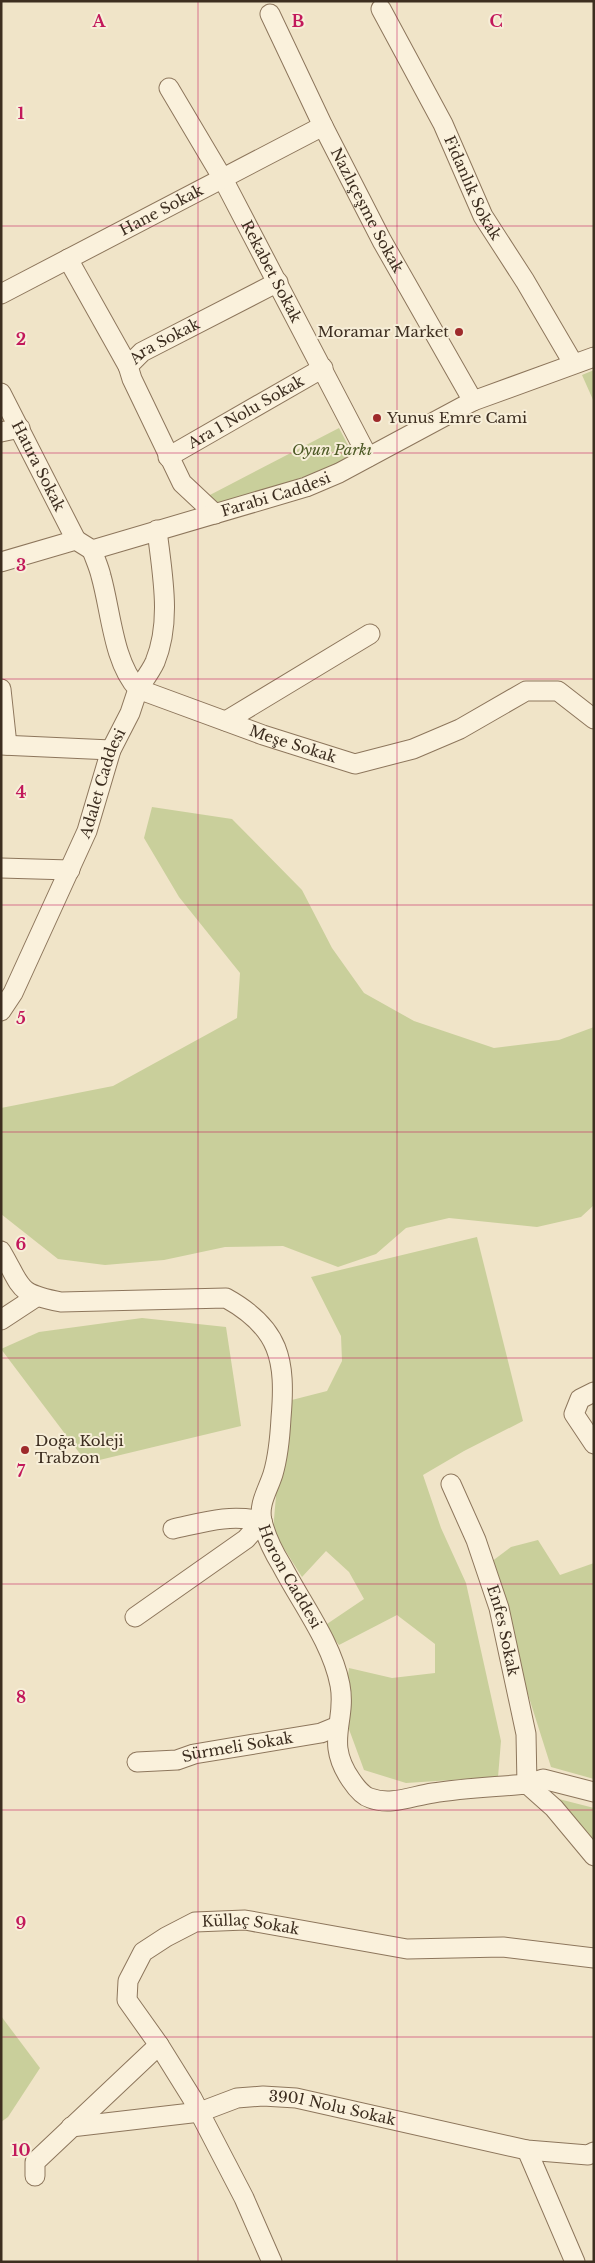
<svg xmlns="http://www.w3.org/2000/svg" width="595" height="2263" viewBox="0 0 595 2263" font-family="'Libre Baskerville',serif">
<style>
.green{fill:#c9cf9b}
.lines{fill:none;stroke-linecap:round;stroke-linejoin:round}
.minor-casing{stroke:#8d765c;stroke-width:21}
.minor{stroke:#faf1dc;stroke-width:19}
.grid{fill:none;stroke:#c2185b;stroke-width:1;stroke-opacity:0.55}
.poi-dot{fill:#9e2a2b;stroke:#f7eed8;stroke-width:2}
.labels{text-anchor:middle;stroke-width:4;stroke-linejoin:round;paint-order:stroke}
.street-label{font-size:15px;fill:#3d2e20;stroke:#f7eed8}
.poi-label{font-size:15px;fill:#3d2e20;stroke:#f7eed8;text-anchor:start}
.park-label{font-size:15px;font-style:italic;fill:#4d5a26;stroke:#f7eed8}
.grid-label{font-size:16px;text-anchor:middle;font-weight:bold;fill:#c2185b;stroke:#f7eed8;stroke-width:4;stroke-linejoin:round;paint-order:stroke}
</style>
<rect width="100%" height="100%" fill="#f0e4c8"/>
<path class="green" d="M594 370V402L582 375Z
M339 428 350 449 344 463 216 507 208 496Z
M152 807 232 819 302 890 332 948 364 993 414 1021 494 1048 559 1040 594 1027V1205L581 1217 537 1227 449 1218 406 1228 376 1254 338 1267 283 1246 225 1247 164 1260 105 1265 58 1259 1 1214V1108L113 1086 237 1018 240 973 179 897 144 838Z
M477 1237 523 1421 464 1451 423 1475 441 1528 466 1583 501 1741 498 1777 406 1783 364 1770 343 1713 349 1668 392 1678 435 1673V1644L397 1615 339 1645 324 1626 364 1599 349 1572 326 1551 302 1577 273 1531 284 1402 327 1391 342 1361 341 1336 311 1277Z
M142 1318 226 1327 241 1426 87 1463 1 1349 39 1332Z
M538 1540 560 1575 594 1563V1779L551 1767 487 1565 511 1547Z
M555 1798 594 1808V1844Z
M1 2016 40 2068 8 2117 1 2122Z"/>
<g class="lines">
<defs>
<g id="minor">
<path id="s1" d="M381 9 443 124 483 216 525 281 573 363"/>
<path id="s2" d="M270 14 323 126 382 241 473 401"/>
<path id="s3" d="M169 88 223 179 368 457"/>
<path d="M68 259 128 366"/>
<path id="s4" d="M1 294 323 126"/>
<path id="s5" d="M1 393 76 540"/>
<path d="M1 432 20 428"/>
<path id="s6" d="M168 457 323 368"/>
<path id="s7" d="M215 514 182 483 132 379 128 366 142 352 278 282"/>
<path id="s8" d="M157 530C162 573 172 621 155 662 151 671 144 680 138 689L263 735 355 764 413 749 460 729 526 691H558L594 719"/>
<path id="s9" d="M1 562 76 540 92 550 306 487 339 473 473 401 594 357"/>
<path d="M1 689 7 745"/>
<path d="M226 721 370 634"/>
<path d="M1 745 111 750"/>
<path d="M1 868 70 870"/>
<path id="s10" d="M1 1011 13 993 87 831 111 750 130 713 138 689C113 662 111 611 101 576 99 567 95 559 92 550"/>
<path id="s11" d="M1 1251C23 1288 15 1293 61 1302L226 1298C280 1328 286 1360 281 1418 280 1437 278 1457 273 1474 268 1490 258 1504 262 1521 266 1537 274 1553 282 1566 302 1604 332 1643 340 1685 347 1722 324 1741 351 1780 355 1786 363 1796 370 1798 391 1806 412 1796 433 1793 464 1788 496 1787 527 1784L554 1808 594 1856"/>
<path d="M1 1320 36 1297"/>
<path d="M594 1392 580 1399 574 1414 594 1444"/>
<path id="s12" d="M451 1484 476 1540 499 1608 526 1734 527 1784 543 1779 594 1792"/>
<path d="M173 1529C205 1522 228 1514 262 1521"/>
<path d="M135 1617 246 1539 262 1521"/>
<path id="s13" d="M137 1762 177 1760 194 1754 321 1733 338 1726"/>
<path id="s14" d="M71 2127 200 2112 237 2098 263 2096 296 2098 527 2150 588 2155 594 2152"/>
<path d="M527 2150 575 2262"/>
<path d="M35 2176V2162L159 2045"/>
<path id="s15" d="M272 2262 244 2198 192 2098 159 2045 127 2000 128 1981 143 1952 166 1937 195 1922 245 1920 407 1949 503 1947 594 1958"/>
</g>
</defs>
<use href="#minor" class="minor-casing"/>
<use href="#minor" class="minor"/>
</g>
<path class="grid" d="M198 1V2262M397 1V2262M1 226H594M1 453H594M1 679H594M1 905H594M1 1132H594M1 1358H594M1 1584H594M1 1810H594M1 2037H594"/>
<g class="poi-dot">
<circle cx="459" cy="332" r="5"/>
<circle cx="377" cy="418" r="5"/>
<circle cx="25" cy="1450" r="5"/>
</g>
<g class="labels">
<g class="street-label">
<text dy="5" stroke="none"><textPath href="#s1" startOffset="201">Fidanlık Sokak</textPath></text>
<text dy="5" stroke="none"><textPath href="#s4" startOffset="181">Hane Sokak</textPath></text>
<text dy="5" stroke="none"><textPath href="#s2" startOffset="219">Nazlıçeşme Sokak</textPath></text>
<text dy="5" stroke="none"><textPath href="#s3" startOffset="210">Rekabet Sokak</textPath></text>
<text dy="5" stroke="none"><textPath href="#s7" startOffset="219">Ara Sokak</textPath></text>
<text dy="5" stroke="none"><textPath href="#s6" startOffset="90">Ara 1 Nolu Sokak</textPath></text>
<text dy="5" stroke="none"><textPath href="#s5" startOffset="82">Hatıra Sokak</textPath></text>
<text dy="5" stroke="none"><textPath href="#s9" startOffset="289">Farabi Caddesi</textPath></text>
<text dy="5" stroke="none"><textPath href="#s8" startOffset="330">Meşe Sokak</textPath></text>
<text dy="5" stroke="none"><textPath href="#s10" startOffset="250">Adalet Caddesi</textPath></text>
<text dy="5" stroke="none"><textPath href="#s11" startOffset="560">Horon Caddesi</textPath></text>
<text dy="5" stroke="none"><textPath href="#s12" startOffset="156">Enfes Sokak</textPath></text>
<text dy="5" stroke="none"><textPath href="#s13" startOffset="102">Sürmeli Sokak</textPath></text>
<text dy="5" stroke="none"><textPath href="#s15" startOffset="468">Küllaç Sokak</textPath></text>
<text dy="5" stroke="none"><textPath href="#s14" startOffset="266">3901 Nolu Sokak</textPath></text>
</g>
<g class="poi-label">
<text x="449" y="337" text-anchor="end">Moramar Market</text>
<text x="387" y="423">Yunus Emre Cami</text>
<text x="35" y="1446">Doğa Koleji<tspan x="35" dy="17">Trabzon</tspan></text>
</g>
<g class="park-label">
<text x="332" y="455">Oyun Parkı</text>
</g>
</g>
<g class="grid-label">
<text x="99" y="27">A</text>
<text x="298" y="27">B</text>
<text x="496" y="27">C</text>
<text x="21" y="119">1</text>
<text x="21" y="345">2</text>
<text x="21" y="571">3</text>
<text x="21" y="798">4</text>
<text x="21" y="1024">5</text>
<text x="21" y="1250">6</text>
<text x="21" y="1477">7</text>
<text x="21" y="1703">8</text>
<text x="21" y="1929">9</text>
<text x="21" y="2156">10</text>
</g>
<rect width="595" height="2263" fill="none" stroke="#3d2e20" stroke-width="5"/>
</svg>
